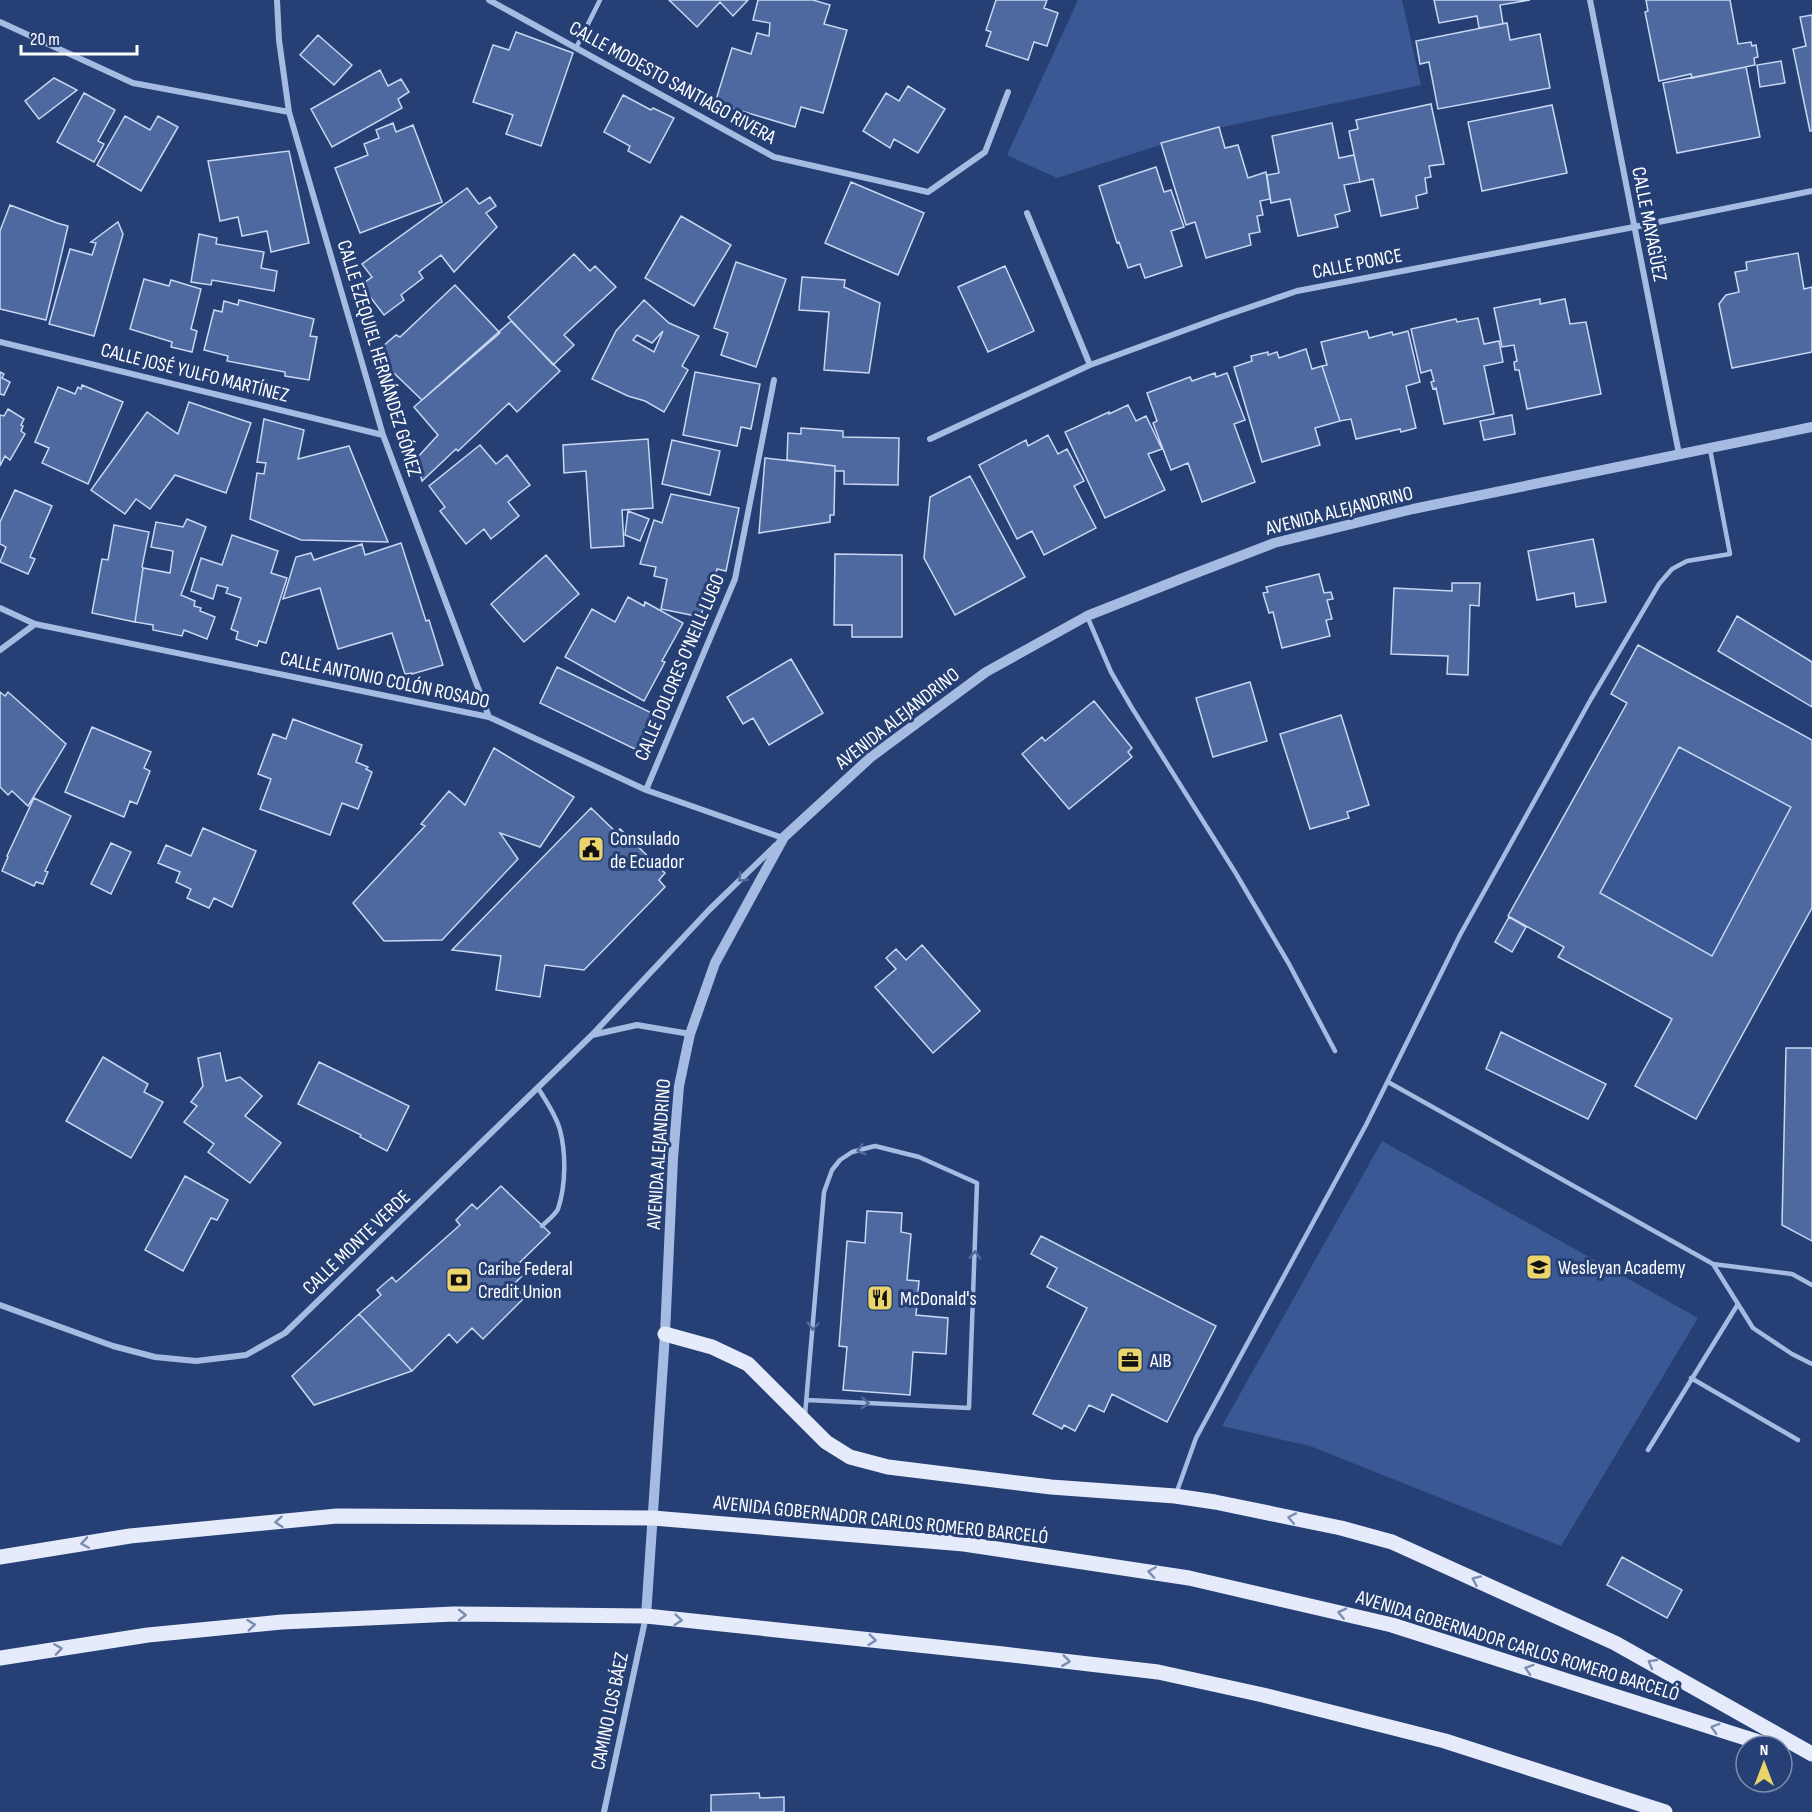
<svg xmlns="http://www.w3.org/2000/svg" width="1812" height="1812" viewBox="0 0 1812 1812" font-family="'Sofia Sans Condensed',sans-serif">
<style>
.green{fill:#3a5893}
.building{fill:#4e699f;stroke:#c8d7f2;stroke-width:1.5;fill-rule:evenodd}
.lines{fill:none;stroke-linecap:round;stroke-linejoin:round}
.service{stroke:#a6bbe2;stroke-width:4.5}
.minor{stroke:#a6bbe2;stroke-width:6}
.tertiary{stroke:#a6bbe2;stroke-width:10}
.primary{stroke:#e5ebfb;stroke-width:15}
.oneway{stroke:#536b9b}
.oneway2{stroke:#7c8db1}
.labels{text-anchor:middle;stroke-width:6;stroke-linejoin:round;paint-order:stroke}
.street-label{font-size:20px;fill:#fff;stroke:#264075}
.poi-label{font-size:20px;fill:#fff;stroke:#264075;text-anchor:start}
</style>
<rect width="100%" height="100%" fill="#264075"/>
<path class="green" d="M1078 0H1402L1421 85 1204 131 1057 178 1007 155Z
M1679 747 1791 807 1712 956 1600 893Z
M1382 1141 1698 1318 1561 1546 1310 1446 1222 1426Z"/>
<path class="building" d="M669 0H748L733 16 720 2 697 27Z
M758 0H813L830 5 824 24 847 30 823 113 801 107 795 127 715 103 732 48 751 54 757 33 769 36 770 23 753 20Z
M996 0H1047L1044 8 1058 13 1047 46 1034 42 1028 60 986 46 991 32 986 30Z
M1434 0H1530L1500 5 1503 24 1479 28 1477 16 1439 23Z
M1646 0H1730L1738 44 1751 42 1752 46 1756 45 1758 57 1754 58 1755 65 1692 78 1691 74 1659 81 1645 12 1648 11Z
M1812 15V131H1810L1793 49 1806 46 1800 17Z
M1507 23 1510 40 1540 34 1550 88 1438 109 1429 62 1420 64 1416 41Z
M516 32 573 53 541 146 506 134 513 115 473 102 493 45 509 50Z
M318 35 352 65 334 85 300 55Z
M1781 61 1785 83 1760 87 1757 65Z
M1746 67 1760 137 1677 153 1663 83Z
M380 70 388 86 401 79 409 92 398 99 402 108 332 147 311 109Z
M54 78 77 90 39 119 25 101Z
M908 86 945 109 918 153 894 139 890 148 863 131 886 93 899 101Z
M84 93 115 110 98 141 104 144 94 162 57 142Z
M623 95 651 110 653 108 674 118 650 163 628 151 630 146 604 132Z
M1431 104 1444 164 1429 166 1431 177 1425 178 1427 193 1416 196 1418 208 1381 216 1373 179 1360 182 1349 131 1358 129 1356 120Z
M1552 105 1567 173 1482 191 1468 122Z
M125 116 150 130 158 116 178 127 141 191 97 165Z
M393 123 396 132 413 125 442 202 360 233 335 168 368 155 364 144 379 138 376 130Z
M1332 123 1339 158 1354 155 1360 182 1344 185 1350 211 1335 215 1338 227 1298 236 1290 199 1271 203 1267 175 1279 173 1272 136Z
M1219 127 1225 148 1238 145 1248 178 1266 172 1270 199 1260 201 1263 215 1257 216 1260 232 1249 234 1251 245 1206 258 1195 222 1186 225 1161 143Z
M289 151 309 243 271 252 267 231 242 236 238 217 220 221 208 161Z
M1156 167 1164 192 1171 190 1184 227 1171 231 1182 266 1145 278 1140 264 1128 268 1119 242 1117 243 1099 186Z
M851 182 924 213 898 275 825 243Z
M467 188 479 204 490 197 496 206 486 213 497 227 454 272 441 255 419 272 423 278 401 295 404 300 384 315 361 285 372 277 362 264Z
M10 205 57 223 68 226 46 320 0 309V231Z
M681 216 731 245 694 306 645 278Z
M118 222 123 234 94 336 49 324 70 249 92 255 96 243 91 242Z
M199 234 217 238 216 244 264 252 261 268 277 271 274 291 212 280 211 285 191 282Z
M1798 253 1804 289 1812 287V352L1732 368 1719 304 1726 295 1739 292 1735 272 1747 270 1746 262Z
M574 254 590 271 595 266 616 287 564 335 574 345 553 365 508 317Z
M736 262 786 279 756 367 721 355 728 333 714 328Z
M1005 266 1034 331 988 352 958 287Z
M802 277 845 280 844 287 880 303 869 373 824 370 829 312 799 310Z
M144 279 169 286 171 280 201 289 191 329 197 331 192 352 171 347 172 342 130 329Z
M455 285 500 333 422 400 374 354 396 335 400 337Z
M1540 299V304L1565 299 1570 324 1586 322 1601 394 1527 409 1519 370H1515L1514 362 1517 361 1514 345 1502 347 1494 308Z
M239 300 314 319 310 336 317 337 309 380 285 376V372L227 361 228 356 204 350 214 310 222 312 224 301 238 305Z
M644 300 669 323 699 336 682 366 688 370 664 412 645 401 628 396 592 379 616 331ZM663 331 654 352 633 340 637 335 652 343Z
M1478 318 1484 344 1499 341 1503 362 1484 366 1494 414 1444 424 1436 388 1433 389 1431 382 1434 381 1431 370 1421 373 1411 329 1456 319 1457 322Z
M511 321 560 371 517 412 509 403 458 451 456 449 422 481 416 459 438 435 414 407Z
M1367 331 1369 338 1392 332 1393 335 1408 331 1420 382 1406 386 1416 428 1401 432 1400 429 1356 439 1351 419 1340 421 1322 366 1327 365 1321 342Z
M1306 349 1312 369 1322 366 1340 421 1315 428 1320 445 1262 462 1234 367 1252 361 1251 356 1268 352V355L1277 352 1279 358Z
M0 372 4 374 2 378 10 382 4 395 0 394Z
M695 372 760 384 751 429 741 427 737 446 683 435Z
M1215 373 1216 377 1227 373 1245 420 1234 424 1255 482 1202 502 1188 463 1171 470 1153 423 1157 421 1147 393 1190 377 1192 381Z
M82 385 123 402 88 484 42 463 49 448 35 442 58 387 75 394 78 387 81 389Z
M189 402 251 423 226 493 175 475 150 509 136 499 125 514 91 490 147 412 178 434Z
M1128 405 1136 421 1146 416 1162 449 1148 454 1165 490 1105 518 1065 432 1109 412V414Z
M8 409 24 419 21 425 23 426 21 431 25 434 10 460 5 456 0 466V415L4 416Z
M1512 415 1515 434 1484 440 1480 421Z
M264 419 304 430 298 459 349 446 388 542 301 540 250 519 257 473 264 474 266 463 257 462Z
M801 428 843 431V437L899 438 898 485 844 484V471H835V466L787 460 788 433 801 434Z
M1048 435 1058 454 1067 449 1084 481 1074 486 1096 528 1044 555 1032 531 1017 539 979 465 1026 440 1028 446Z
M648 439 653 508 622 510 624 546 591 548 586 471 564 473 563 445Z
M672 440 720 451 710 495 662 484Z
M480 445 496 464 507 455 530 485 508 502 519 516 491 539 484 529 466 544 440 511 445 507 429 486Z
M765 458 835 466 834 515H830V522L759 533Z
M970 476 1025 577 955 615 924 558 930 497Z
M15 490 52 506 30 557 35 559 28 574 0 562 6 547 0 544V522Z
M671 494 739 508 726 571 717 569 712 592 707 590 701 617 661 609 667 579 654 576 656 567 640 564 654 520 662 523Z
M628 511 649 519 640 541 625 535Z
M187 519 206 527 181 595 195 601 194 606 201 608 200 611 215 617 207 639 184 630 182 636 153 630V625L135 622 143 568 170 573 173 551 151 547 156 522 183 527Z
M114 525 149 532 142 567 143 568 135 622 92 613 102 559 108 560Z
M232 535 278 551 271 573 287 578 266 643 259 641 257 646 236 639 238 632 231 629 241 598 226 593 228 588 217 585 213 599 191 591 201 558 222 565Z
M1593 539 1606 602 1576 607 1574 593 1537 600 1528 551Z
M401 543 426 621 429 620 443 665 412 674V673L405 674 392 633 338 649 320 588 283 599 296 557 311 553 314 560 362 544 365 555Z
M835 554 902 555V637H852V625H834Z
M546 555 579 594 524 642 491 604Z
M1319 574 1324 593 1331 592 1333 599 1327 600 1332 619 1326 620 1330 636 1282 648 1273 612 1269 613 1263 593 1268 592 1266 587Z
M1452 583H1480L1479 606 1470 605 1468 675 1447 674 1448 656 1391 654 1394 588 1452 591Z
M628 597 644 606 645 602 683 623 662 661 665 662 644 701 565 657 592 609 615 622Z
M1737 616 1812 662V707L1718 651Z
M1638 645 1812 740V908L1696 1119 1635 1086 1672 1019 1558 957 1564 947 1508 916 1627 703 1611 694ZM1679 747 1791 807 1712 956 1600 893Z
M791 659 823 713 769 745 753 718 743 724 727 697Z
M557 667 658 716 641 752 540 703Z
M1250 682 1267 741 1213 757 1196 698Z
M0 692 5 696 8 692 66 744 28 806 12 791 8 795 0 787Z
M1094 701 1132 748 1128 752 1132 757 1069 809 1022 754 1042 737 1045 741Z
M1341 715 1369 805 1347 812 1349 818 1310 829 1280 734Z
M293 719 362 745 356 762 368 767 366 769 372 772 358 809 342 803 330 835 260 809 271 779 258 774 273 734 286 739Z
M92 727 151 752 144 768 150 771 137 804 130 801 124 817 65 792Z
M494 748 574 797 540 847 500 833 518 859 442 940 384 941 353 903 425 826 421 824 449 791 465 805Z
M34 798 71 816 45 871 48 872 43 884 36 882 34 886 2 871 8 857 7 856Z
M591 808 617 833 620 829 665 873 659 880 665 887 584 970 545 965 540 997 496 990 501 956 452 950Z
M203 828 256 851 232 907 214 898 209 908 187 898 191 889 176 882 180 872 158 863 166 845 191 856Z
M111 843 131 852 111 894 91 884Z
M1509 917 1526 927 1512 952 1495 942Z
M922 945 980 1011 933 1053 875 987 896 969 886 958 896 949 906 960Z
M1501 1032 1606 1084 1588 1119 1486 1069Z
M1786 1048H1812V1241L1782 1225Z
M220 1053 226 1081 240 1077 262 1096 245 1116 281 1143 250 1183 208 1152 214 1144 184 1122 197 1106 191 1102 203 1086 198 1058Z
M103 1057 148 1084 144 1092 163 1102 131 1158 66 1121Z
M319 1062 409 1106 387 1151 360 1137 361 1135 298 1104Z
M185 1176 228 1200 217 1220 211 1218 183 1271 145 1250Z
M501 1186 550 1233 514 1268 522 1276 513 1285 525 1297 483 1339 472 1328 457 1343 449 1334 412 1371 359 1314 381 1295 377 1290 392 1277 396 1282 460 1225 456 1220 472 1204 477 1209Z
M867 1211 902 1213 901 1232 911 1234 907 1280 919 1281 916 1315 948 1318 946 1354 913 1352 910 1395 843 1390 847 1347 839 1346 847 1241 865 1243Z
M1041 1236 1216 1326 1167 1422 1112 1394 1104 1412 1089 1405 1075 1431 1064 1425 1062 1429 1033 1414 1087 1308 1047 1287 1057 1268 1031 1254Z
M359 1314 412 1371 314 1405 292 1376Z
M1622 1557 1682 1590 1667 1618 1607 1585Z
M759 1793 760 1798 784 1797V1812H711V1795Z"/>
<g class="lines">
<path class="service" d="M576 48 600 0
M1087 616 1111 672 1132 708 1235 872 1289 964 1335 1051
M1388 1082 1713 1264 1792 1274 1812 1285
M538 1088C546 1101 556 1115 560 1130 566 1153 566 1185 558 1209 555 1215 547 1221 542 1226
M1713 1264 1753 1328 1792 1354 1812 1364
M1691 1378 1798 1440
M805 1415 824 1192 832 1170 840 1160 852 1152 875 1146 919 1157 977 1183 969 1408 807 1400
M1648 1450 1738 1304
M1176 1494 1196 1438 1366 1125 1460 935 1591 699 1659 584 1672 569 1687 561 1730 554 1710 449"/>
<path class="minor" d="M277 0 279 40 289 112 383 435 489 717
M489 0 774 157 928 192 985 152 1008 92
M1590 0 1679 454
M0 22 133 83 289 112
M1027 213 1090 365
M0 342 383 435
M930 439 1090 365 1221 317 1297 291 1634 227 1812 191
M0 608 35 624 489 717 646 790 783 838
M0 650 35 624
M646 790 735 579 774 380
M592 1035 709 910 776 845
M0 1305 113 1346 155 1357 196 1361 246 1355 285 1333 592 1035 637 1025 690 1034
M604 1812 646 1616"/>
<path class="tertiary" d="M646 1616 665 1334 673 1158 679 1086 690 1034 715 963 784 837 871 757 986 672 1087 616 1183 578 1274 543 1413 509 1812 427"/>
<path class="primary" d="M665 1334 712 1347 748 1364 826 1442 850 1457 888 1467 1051 1487 1175 1496 1215 1502 1341 1528 1392 1542 1615 1643 1812 1754
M0 1557 130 1536 337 1516 653 1518 964 1544 1189 1578 1392 1625 1771 1746
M0 1658 148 1635 282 1622 454 1614 646 1616 1003 1654 1158 1672 1263 1695 1445 1741 1665 1812"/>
</g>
<defs><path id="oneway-chevron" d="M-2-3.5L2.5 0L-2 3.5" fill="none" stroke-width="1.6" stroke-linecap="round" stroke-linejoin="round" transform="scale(1.5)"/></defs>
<g class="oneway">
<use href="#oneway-chevron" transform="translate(742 878) rotate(136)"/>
<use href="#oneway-chevron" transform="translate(861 1150) rotate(164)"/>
<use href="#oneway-chevron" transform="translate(975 1255) rotate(-88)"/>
<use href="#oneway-chevron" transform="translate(813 1326) rotate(95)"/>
<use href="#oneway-chevron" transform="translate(865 1403) rotate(3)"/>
</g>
<g class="oneway2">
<use href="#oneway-chevron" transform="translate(1292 1518) rotate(-169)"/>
<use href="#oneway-chevron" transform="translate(279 1522) rotate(175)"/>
<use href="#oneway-chevron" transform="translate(85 1543) rotate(171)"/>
<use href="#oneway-chevron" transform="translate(1152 1572) rotate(-171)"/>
<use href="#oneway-chevron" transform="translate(1476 1580) rotate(-156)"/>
<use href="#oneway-chevron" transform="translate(1342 1613) rotate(-167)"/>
<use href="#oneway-chevron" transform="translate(462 1615)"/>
<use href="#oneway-chevron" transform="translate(678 1620) rotate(6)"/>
<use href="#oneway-chevron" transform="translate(251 1625) rotate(-6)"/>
<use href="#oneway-chevron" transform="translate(872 1640) rotate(6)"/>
<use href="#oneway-chevron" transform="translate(58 1649) rotate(-9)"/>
<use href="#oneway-chevron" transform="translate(1066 1661) rotate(7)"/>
<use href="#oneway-chevron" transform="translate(1652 1663) rotate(-150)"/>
<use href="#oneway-chevron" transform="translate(1529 1669) rotate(-162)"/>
<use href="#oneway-chevron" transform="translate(1715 1728) rotate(-162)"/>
</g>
<defs>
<symbol id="civic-square" viewBox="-11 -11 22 22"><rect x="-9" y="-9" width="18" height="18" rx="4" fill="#ead46c" stroke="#264075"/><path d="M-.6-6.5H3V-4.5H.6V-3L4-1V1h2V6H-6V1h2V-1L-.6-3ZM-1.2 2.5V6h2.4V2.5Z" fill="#111"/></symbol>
<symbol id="school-square" viewBox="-11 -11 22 22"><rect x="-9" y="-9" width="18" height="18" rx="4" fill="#ead46c" stroke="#264075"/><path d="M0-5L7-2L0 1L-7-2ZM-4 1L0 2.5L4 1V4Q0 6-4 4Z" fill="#111"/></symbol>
<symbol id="bank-square" viewBox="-11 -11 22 22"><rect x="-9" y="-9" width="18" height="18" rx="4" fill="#ead46c" stroke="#264075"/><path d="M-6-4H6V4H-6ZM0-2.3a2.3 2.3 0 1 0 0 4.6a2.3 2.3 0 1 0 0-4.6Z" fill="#111"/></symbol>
<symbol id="restaurant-square" viewBox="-11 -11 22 22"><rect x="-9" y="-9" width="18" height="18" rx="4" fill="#ead46c" stroke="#264075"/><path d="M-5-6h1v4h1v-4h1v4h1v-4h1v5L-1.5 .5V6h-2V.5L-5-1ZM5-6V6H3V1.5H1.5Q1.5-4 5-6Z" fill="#111"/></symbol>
<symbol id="office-square" viewBox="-11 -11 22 22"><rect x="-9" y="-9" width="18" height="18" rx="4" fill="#ead46c" stroke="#264075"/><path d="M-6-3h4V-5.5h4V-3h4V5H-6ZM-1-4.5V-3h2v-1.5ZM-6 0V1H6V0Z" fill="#111"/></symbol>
</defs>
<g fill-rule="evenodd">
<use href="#civic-square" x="576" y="834" width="30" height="30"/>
<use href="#school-square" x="1524" y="1252" width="30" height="30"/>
<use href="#bank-square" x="444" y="1265" width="30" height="30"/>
<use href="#restaurant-square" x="865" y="1283" width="30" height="30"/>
<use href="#office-square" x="1115" y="1345" width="30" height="30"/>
</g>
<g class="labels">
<g class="street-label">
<text transform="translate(673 82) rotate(29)" y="7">CALLE MODESTO SANTIAGO RIVERA</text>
<text transform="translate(1650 224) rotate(79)" y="7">CALLE MAYAGÜEZ</text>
<text transform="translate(1357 263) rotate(-11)" y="7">CALLE PONCE</text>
<text transform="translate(380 358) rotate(73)" y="7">CALLE EZEQUIEL HERNÁNDEZ GÓMEZ</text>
<text transform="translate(195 372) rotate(14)" y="7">CALLE JOSÉ YULFO MARTÍNEZ</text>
<text transform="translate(1339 510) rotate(-14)" y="7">AVENIDA ALEJANDRINO</text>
<text transform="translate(679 667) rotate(-67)" y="7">CALLE DOLORES O'NEILL LUGO</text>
<text transform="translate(385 679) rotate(12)" y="7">CALLE ANTONIO COLÓN ROSADO</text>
<text transform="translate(897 718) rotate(-38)" y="7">AVENIDA ALEJANDRINO</text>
<text transform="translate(658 1154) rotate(-86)" y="7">AVENIDA ALEJANDRINO</text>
<text transform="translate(356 1242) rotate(-44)" y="7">CALLE MONTE VERDE</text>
<text transform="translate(881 1519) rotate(6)" y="7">AVENIDA GOBERNADOR CARLOS ROMERO BARCELÓ</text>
<text transform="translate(1518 1645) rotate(17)" y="7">AVENIDA GOBERNADOR CARLOS ROMERO BARCELÓ</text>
<text transform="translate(609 1711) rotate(-78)" y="7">CAMINO LOS BÁEZ</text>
</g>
<g class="poi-label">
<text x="610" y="845">Consulado<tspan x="610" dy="23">de Ecuador</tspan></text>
<text x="1558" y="1274">Wesleyan Academy</text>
<text x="478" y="1275">Caribe Federal<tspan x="478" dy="23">Credit Union</tspan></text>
<text x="900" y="1305">McDonald's</text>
<text x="1150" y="1367">AIB</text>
</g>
</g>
<g transform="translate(1764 1764)"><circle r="28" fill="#264075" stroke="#7d8cac" stroke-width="1.5"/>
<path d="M0-4.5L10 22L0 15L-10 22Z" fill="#ead46c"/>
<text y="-9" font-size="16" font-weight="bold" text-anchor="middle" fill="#ffffff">N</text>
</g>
<path d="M21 45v9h116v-9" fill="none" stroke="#ffffff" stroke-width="3"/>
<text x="30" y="45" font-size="18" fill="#ffffff" stroke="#264075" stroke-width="4.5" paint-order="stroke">20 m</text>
</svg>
